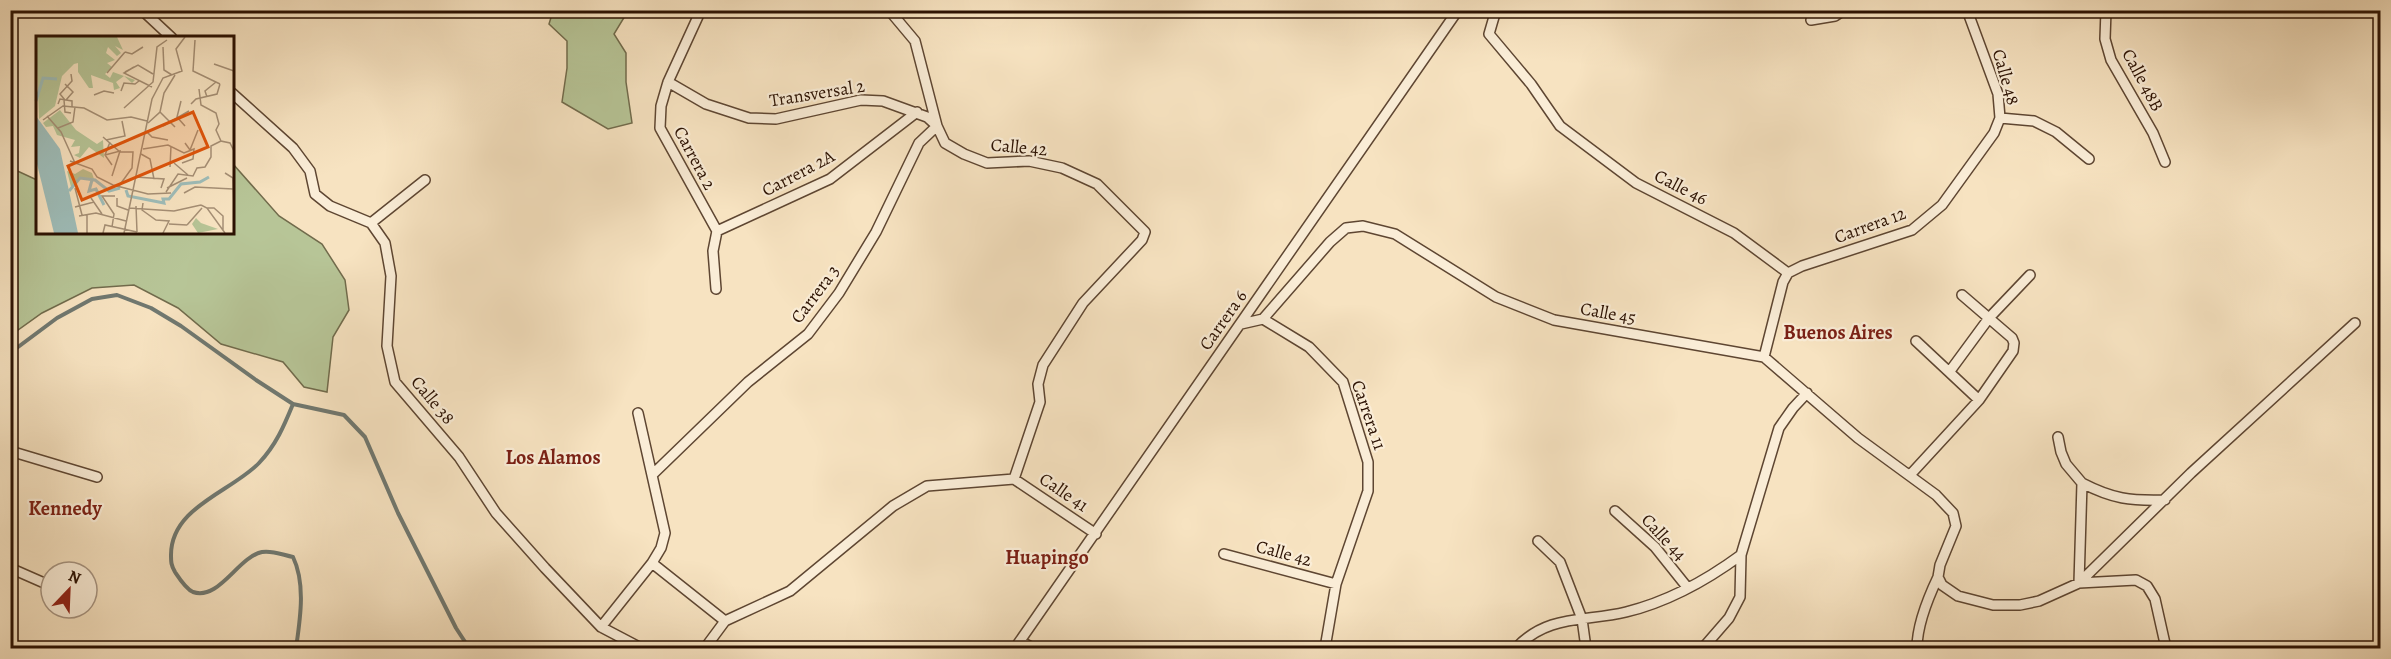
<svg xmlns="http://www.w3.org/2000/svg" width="2391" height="659" viewBox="0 0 2391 659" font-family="Alegreya,serif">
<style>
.green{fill:#b7c597;stroke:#716b4c;stroke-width:1.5}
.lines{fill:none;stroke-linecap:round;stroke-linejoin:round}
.stream{stroke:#707870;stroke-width:4}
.minor-casing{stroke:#5e4632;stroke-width:12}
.minor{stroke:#faedd7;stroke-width:9}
.labels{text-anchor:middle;stroke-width:4.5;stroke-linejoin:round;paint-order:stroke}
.street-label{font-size:18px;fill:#2b1102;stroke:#faedd7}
.neighbourhood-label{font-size:20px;font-weight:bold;fill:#7a1f14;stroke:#faedd7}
.inset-river{fill:none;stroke:#9ebdb9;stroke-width:3}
.inset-road{fill:none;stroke:#a58f75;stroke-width:1.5}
.view{fill:#df550c;fill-opacity:0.15;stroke:#df550c;stroke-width:3}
.inset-edge{fill:none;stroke:#2b1102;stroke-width:3}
</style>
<rect width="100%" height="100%" fill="#f7e3c1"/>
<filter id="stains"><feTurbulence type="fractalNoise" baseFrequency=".00333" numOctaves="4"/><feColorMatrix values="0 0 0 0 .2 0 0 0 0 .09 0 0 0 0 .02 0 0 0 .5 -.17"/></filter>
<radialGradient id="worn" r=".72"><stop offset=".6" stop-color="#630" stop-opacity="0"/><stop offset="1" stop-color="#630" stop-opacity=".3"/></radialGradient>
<path class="green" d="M553 11H628L614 34 626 53V82L632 123 608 129 562 102 567 68V41L549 24Z
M233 164 279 216 322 244 345 280 349 310 333 337 327 392 304 387 283 362 221 344 178 308 134 285 92 288 42 313 11 335V168L37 180 38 232H232Z"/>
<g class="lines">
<path class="stream" d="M10 353 57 318 92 299 117 295 151 308 181 326 256 380 293 404 344 415 365 437 398 513 456 628 469 648
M293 404C284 426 276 445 259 463 231 492 171 507 171 555 171 562 171 565 175 572 179 578 186 589 193 592 219 601 238 557 262 552 272 550 283 555 293 557 306 584 300 620 296 648"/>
<defs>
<path id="minor" d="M142 10 172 38
M701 10 668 82 661 106 660 128 717 231 713 251 716 289
M1496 10 1489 34 1531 84 1560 126 1636 183 1734 233 1788 273
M2106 10 2105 39 2111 60 2153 133 2165 162
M1811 20 1835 16 1844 10
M232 93 293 148 310 171 315 194 330 206 371 223 385 243 391 276 387 346 395 382 459 457 496 513 545 568 601 627 641 648
M2000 118 2034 121 2056 132 2089 159
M371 223 425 180
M717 231 830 179 917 112
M1263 319 1330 242 1346 228 1363 226 1395 234 1496 297 1554 320 1764 357 1858 438 1936 495 1953 513 1956 526 1940 565 1938 577 1942 585 1958 596 1993 605H2020L2039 601 2079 583 2136 580 2147 586 2155 599 2166 648
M1241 324 1263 319 1309 347 1343 382 1368 462V491L1336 584 1325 648
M1916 341 1979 400
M1764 357 1783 282 1788 273 1802 266 1912 230 1942 205 1994 133 2000 118 1998 94 1967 10
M1950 371 1989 318 2030 275
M638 413 665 533 661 548 652 563
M2058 437 2061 452 2066 464 2082 483 2079 583 2191 473 2355 323
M10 451 97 477
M652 475 748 382 808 334 839 293 876 232 919 143 937 126 927 117 883 101 861 100 776 119 749 118 706 104 668 82
M1910 475 1979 400 2013 351 2014 343 2012 338 1962 295
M1014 479 1096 534
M2082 483C2113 499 2130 501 2165 500
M1615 511 1655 547 1687 587
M1538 541 1560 562 1582 619 1586 648
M1224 554 1336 584
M10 568 51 586
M601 627 652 563 725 621
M1020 641 1033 648
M705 648 725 621 790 591 893 506 927 486 1014 479 1040 402 1038 384 1043 365 1083 303 1142 240 1145 232 1097 184 1062 168 1029 161 987 163 964 154 945 143 937 126 915 41 889 10
M1015 648 1458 10
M1516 648C1548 614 1585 622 1626 612 1667 602 1707 580 1741 555
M1703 648 1729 618 1740 597 1741 555 1779 428 1793 408 1807 393
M1917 648C1917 625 1928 598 1938 577"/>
</defs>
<use href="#minor" class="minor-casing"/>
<use href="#minor" class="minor"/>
</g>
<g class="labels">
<g class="street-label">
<text transform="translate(2006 77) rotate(74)" y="6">Calle 48</text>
<text transform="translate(2143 80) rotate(62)" y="6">Calle 48B</text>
<text transform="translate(817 93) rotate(-9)" y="6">Transversal 2</text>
<text transform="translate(1019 147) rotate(5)" y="6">Calle 42</text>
<text transform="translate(695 158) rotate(62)" y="6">Carrera 2</text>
<text transform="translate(798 173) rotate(-28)" y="6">Carrera 2A</text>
<text transform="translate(1681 187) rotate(27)" y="6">Calle 46</text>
<text transform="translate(1870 225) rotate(-20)" y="6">Carrera 12</text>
<text transform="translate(815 294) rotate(-53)" y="6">Carrera 3</text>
<text transform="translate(1608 313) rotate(10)" y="6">Calle 45</text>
<text transform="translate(1223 320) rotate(-55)" y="6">Carrera 6</text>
<text transform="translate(433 400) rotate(50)" y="6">Calle 38</text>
<text transform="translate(1369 415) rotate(71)" y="6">Carrera 11</text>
<text transform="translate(1064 492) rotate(34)" y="6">Calle 41</text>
<text transform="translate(1664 537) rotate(47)" y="6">Calle 44</text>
<text transform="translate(1284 553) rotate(15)" y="6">Calle 42</text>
</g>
<g class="neighbourhood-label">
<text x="1838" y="339">Buenos Aires</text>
<text x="553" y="464">Los Alamos</text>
<text x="65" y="515">Kennedy</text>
<text x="1047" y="564">Huapingo</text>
</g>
</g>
<g transform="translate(36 36)">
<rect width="198" height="198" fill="#f7e3c1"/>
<path d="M0 1H81L87 14 79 10 85 17 81 20 72 11 70 17 79 24 71 27 76 31 69 38 74 42 77 36 99 44 96 47 88 40 80 46 84 52 78 54 77 47 55 39 57 52H53L42 36V27L38 28 26 40 19 70 3 83ZM24 74 40 94 61 108 67 104 68 122 53 111 44 122 38 119 43 117 44 110 35 111 39 104 21 99 17 90 10 91 7 87ZM47 133 56 137 58 143 45 142 35 151 31 135 39 138ZM160 182 165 187 182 193 162 197 156 188Z" fill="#b7c597"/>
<path d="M0 80 24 113 42 197H18L0 124Z" fill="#9ebdb9"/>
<path class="inset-river" d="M0 65 7 42 21 43M56 144 53 155 60 153 68 169M90 154 92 160 128 167 127 163H133L145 148 164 146 173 141M33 155 44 142 59 144 73 155 84 152"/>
<path class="inset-road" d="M159 4 157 35 184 48M127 11 128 34 136 39M89 16 96 18 107 11M178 28 198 35M98 31 88 37 116 51M89 36 102 29 117 38M71 37 89 16M29 48 37 56 30 64M163 53 165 69 180 77 183 88 180 94 185 105 194 107 198 115M85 55 88 47 99 48 103 45M58 59 68 55 78 57M171 61 169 55 180 46M28 64 29 76 35 77M29 64 24 58 36 45 35 38M145 65 141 81 149 90M22 68 24 63 36 65V71M155 68 160 63 181 58 184 48M88 72 117 46 121 11 131 4M124 76 139 91M11 80 25 96 39 127M7 84 27 70 48 72 71 84 95 81 111 85M112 87 124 76 128 57 139 39M127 90 153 75M22 92 37 86 39 71M110 95 116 101 132 104M67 101 84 116H97L96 132 83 150M70 104 89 100 86 85M74 106 69 119 76 129M149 107 154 114 162 94M107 113 132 109 148 117 158 113 157 123 146 127M105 118 114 123 118 143M69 119 84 115 76 140M34 125 56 133 61 141 77 149 112 158 135 157M138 127 152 139M134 131 135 110M189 137 197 142 198 171M100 141 128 143 125 152M39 152 46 179M131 152 151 142M130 156 142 138 157 140 161 132 169 131 175 121V110L185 105M148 157 159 151 197 153M55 162 66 178M81 162V170L92 174M107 167 106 174 120 184 133 185 127 197M165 169 171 172 189 197M100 170 101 196M39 171 58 166M93 172 138 175 165 169M171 172H178L187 180V195M43 180 60 177 90 185M133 188 151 189M151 189 166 172M76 191 78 178 66 160H79M51 197V178M67 197 69 189 101 196M88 197 116 63 127 42 146 35 140 13 149 1"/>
<path class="view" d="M157 76 172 111 46 164 32 130Z"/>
<rect width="198" height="198" class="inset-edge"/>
</g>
<rect width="2391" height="659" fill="none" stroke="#f7e3c1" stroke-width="36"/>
<rect x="12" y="12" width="2367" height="635" fill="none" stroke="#2b1102" stroke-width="3"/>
<rect x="18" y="18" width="2355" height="623" fill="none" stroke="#2b1102" stroke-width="1.5"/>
<g transform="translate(69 590) rotate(23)"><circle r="28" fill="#faedd7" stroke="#a79582" stroke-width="1.5"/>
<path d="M0-4.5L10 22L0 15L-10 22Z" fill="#8f2418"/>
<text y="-9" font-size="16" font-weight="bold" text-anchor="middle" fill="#2b1102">N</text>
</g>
<rect width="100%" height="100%" filter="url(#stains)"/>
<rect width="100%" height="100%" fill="url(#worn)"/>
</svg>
